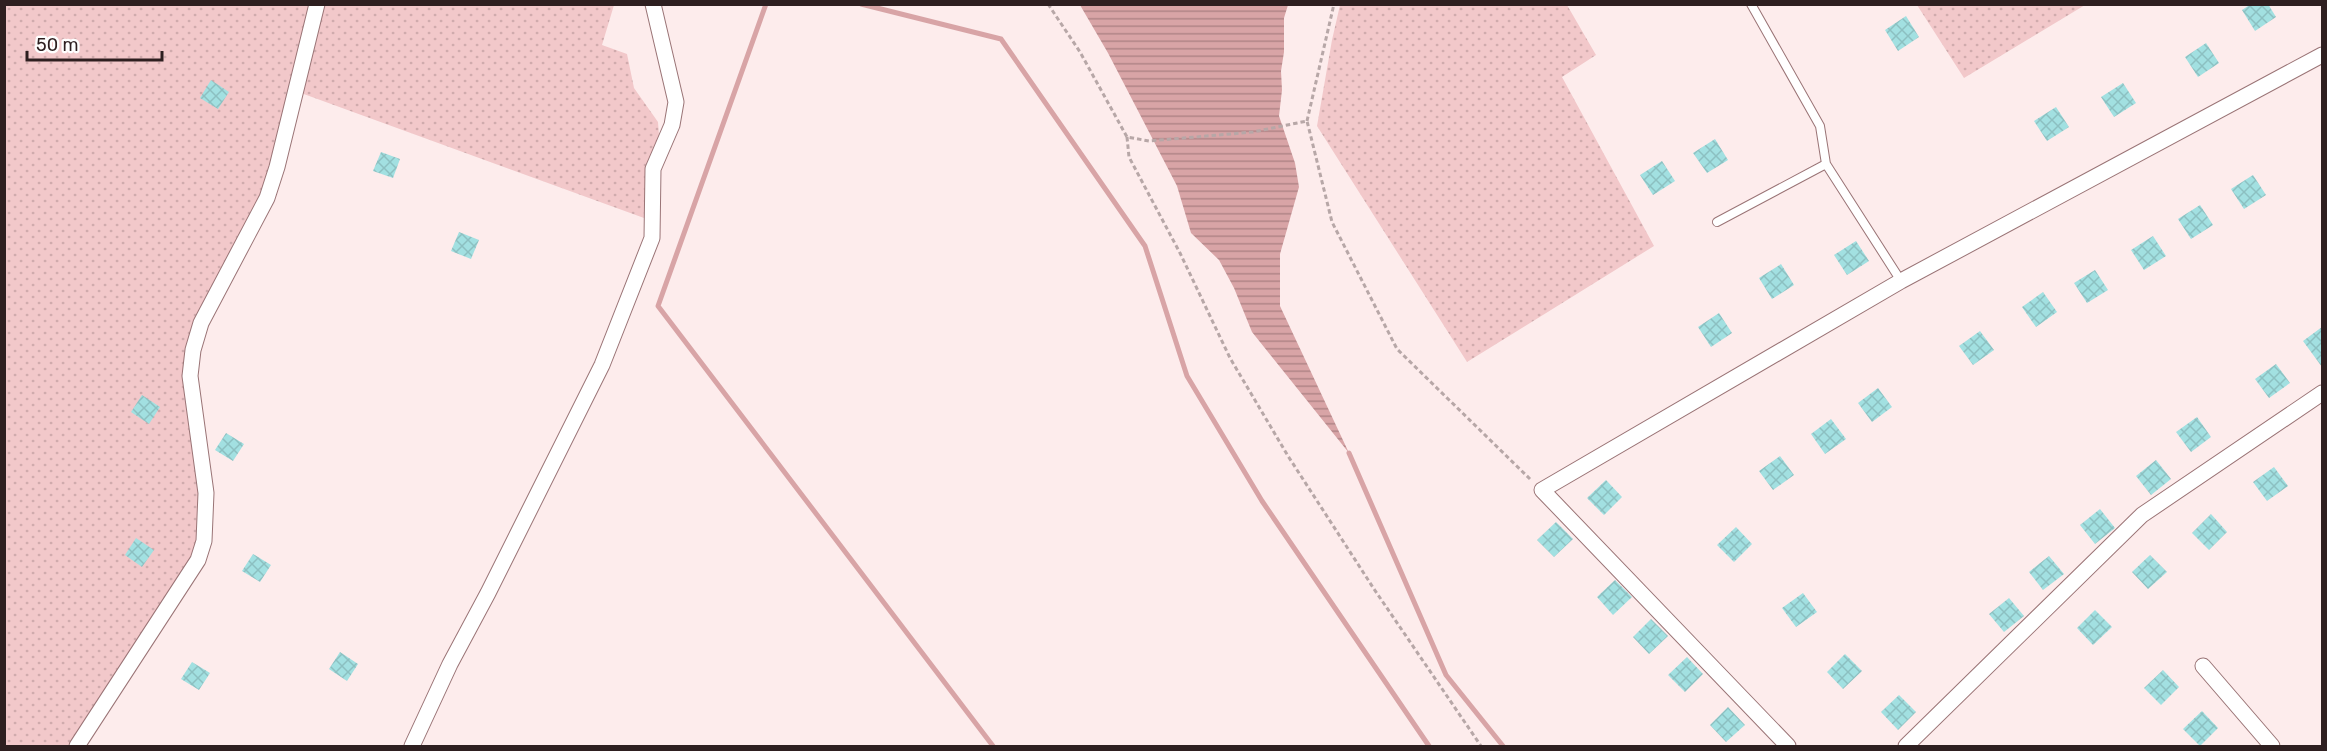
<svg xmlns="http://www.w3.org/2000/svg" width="2327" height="751" viewBox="0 0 2327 751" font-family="Rubik,sans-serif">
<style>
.garden{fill:url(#garden-dots)}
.water{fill:url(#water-rules)}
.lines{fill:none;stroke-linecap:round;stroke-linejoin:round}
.stream{stroke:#d8a4a6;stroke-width:5}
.building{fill:url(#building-cross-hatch)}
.lane-casing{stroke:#9a7476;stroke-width:10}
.street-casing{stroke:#9a7476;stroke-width:17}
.path{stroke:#b7a7a7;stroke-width:3;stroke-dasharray:4.5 3;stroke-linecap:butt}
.lane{stroke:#fff;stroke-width:8}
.street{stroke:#fff;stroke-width:15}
</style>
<defs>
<pattern id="garden-dots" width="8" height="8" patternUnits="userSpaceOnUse" patternTransform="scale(1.5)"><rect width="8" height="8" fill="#f2c8ca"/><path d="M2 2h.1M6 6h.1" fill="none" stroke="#d0abad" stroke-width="1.8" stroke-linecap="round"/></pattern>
<pattern id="water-rules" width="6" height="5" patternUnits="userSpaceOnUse" patternTransform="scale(1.5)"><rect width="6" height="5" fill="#d8a4a6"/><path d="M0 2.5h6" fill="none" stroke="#b08587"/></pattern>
<pattern id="building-cross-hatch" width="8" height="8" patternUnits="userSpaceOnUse" patternTransform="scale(1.5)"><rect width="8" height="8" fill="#a2e0e1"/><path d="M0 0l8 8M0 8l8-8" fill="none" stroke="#8cc0c1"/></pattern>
</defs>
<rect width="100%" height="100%" fill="#fdecec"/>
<path class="garden" d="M4 5H317L277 167 193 350 204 541 77 746H5Z
M323 5H614L602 45 627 54 634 88 658 122 661 163 644 218 301 93Z
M1340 5H1567L1596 55 1562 77 1654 246 1467 362 1317 126 1332 40Z
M1917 5H2085L1964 78Z"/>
<path class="water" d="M1080 5H1288L1284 18V52L1281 71 1282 90 1279 116 1295 163 1299 187 1280 254V306L1349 453 1252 332 1234 288 1219 260 1191 233 1177 186 1108 53Z"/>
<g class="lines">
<path class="stream" d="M766 4 658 306 993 746
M861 4 1001 39 1145 246 1187 376 1262 501 1429 746
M1349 453 1446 675 1503 746"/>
</g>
<path class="building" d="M2251 4H2268L2276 17 2255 31 2242 10Z
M1906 16 1919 37 1898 51 1885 30Z
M2206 43 2219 63 2198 77 2185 57Z
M211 80 229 92 218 109 200 98Z
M2123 83 2136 103 2114 117 2101 97Z
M2056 107 2069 127 2047 141 2034 121Z
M1715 139 1728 160 1707 173 1693 153Z
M381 152 400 159 393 178 373 171Z
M1662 161 1675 181 1653 195 1640 175Z
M2253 175 2266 195 2244 209 2231 189Z
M2200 205 2213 225 2191 239 2178 219Z
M459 232 479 240 471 259 451 251Z
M2153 236 2166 256 2144 270 2131 250Z
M1856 241 1869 261 1847 275 1834 255Z
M1781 264 1794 285 1772 299 1759 278Z
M2095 270 2108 290 2087 303 2074 283Z
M2043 292 2057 312 2036 327 2022 307Z
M1719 313 1732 333 1711 347 1698 327Z
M2322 327V367L2303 341Z
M1980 331 1994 350 1973 365 1959 346Z
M2276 364 2290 383 2269 398 2255 379Z
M1878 388 1892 407 1872 422 1858 403Z
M142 395 160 407 149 424 131 412Z
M2197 417 2211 437 2191 452 2176 432Z
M1831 419 1846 439 1825 454 1811 434Z
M226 433 244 444 233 461 215 450Z
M1780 456 1794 475 1773 490 1759 471Z
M2156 460 2171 479 2151 495 2136 476Z
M2274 467 2288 486 2267 501 2253 482Z
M1606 480 1622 497 1604 515 1587 498Z
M2100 509 2115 528 2095 544 2080 525Z
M2211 514 2227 532 2209 550 2192 533Z
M1556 522 1573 539 1554 557 1537 540Z
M1736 527 1752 544 1734 562 1717 545Z
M136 538 154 550 142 567 125 555Z
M253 554 271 565 260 582 242 571Z
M2150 555 2167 572 2148 589 2132 572Z
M2049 556 2064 574 2043 590 2029 572Z
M1615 580 1632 597 1613 615 1597 597Z
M1803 593 1817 612 1796 627 1782 608Z
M2009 598 2024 616 2004 632 1989 614Z
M2095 610 2112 627 2093 645 2077 628Z
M1651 619 1668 636 1649 654 1633 637Z
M340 652 358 664 347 681 329 669Z
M1845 654 1862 671 1843 689 1827 672Z
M1687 657 1703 674 1685 692 1668 675Z
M192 662 210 673 199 690 181 679Z
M2163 670 2179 687 2161 705 2144 688Z
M1899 695 1916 712 1898 730 1881 712Z
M1728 707 1745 725 1726 742 1710 725Z
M2202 711 2218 728 2200 746 2183 729Z"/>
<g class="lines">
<defs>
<path id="lane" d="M1751 4 1820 126 1826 164 1901 281
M1717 222 1826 164"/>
<path id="street" d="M2203 666 2272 746
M77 746 198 560 204 541 206 493 190 376 193 350 201 323 267 198 277 167 317 4
M412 746 450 664 488 593 602 365 652 238 653 169 672 125 676 102 653 4
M1788 746 1542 490 1901 281 2322 55
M1906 746 2142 515 2322 393"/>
</defs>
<use href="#lane" class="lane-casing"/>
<use href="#street" class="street-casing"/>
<path class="path" d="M1048 4 1080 52 1127 137 1149 141 1253 132 1307 121 1332 222 1397 349 1530 479
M1307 121 1334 4
M1127 137 1129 157 1180 253 1230 358 1288 456 1374 589 1481 746"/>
<use href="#lane" class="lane"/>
<use href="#street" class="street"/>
</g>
<rect width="2327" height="751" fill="none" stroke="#2e1f20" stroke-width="12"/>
<path d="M27 51v9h135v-9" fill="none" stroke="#2e1f20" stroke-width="3"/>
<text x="36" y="51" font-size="18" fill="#2e1f20" stroke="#fefefe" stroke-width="4.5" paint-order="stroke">50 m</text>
</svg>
